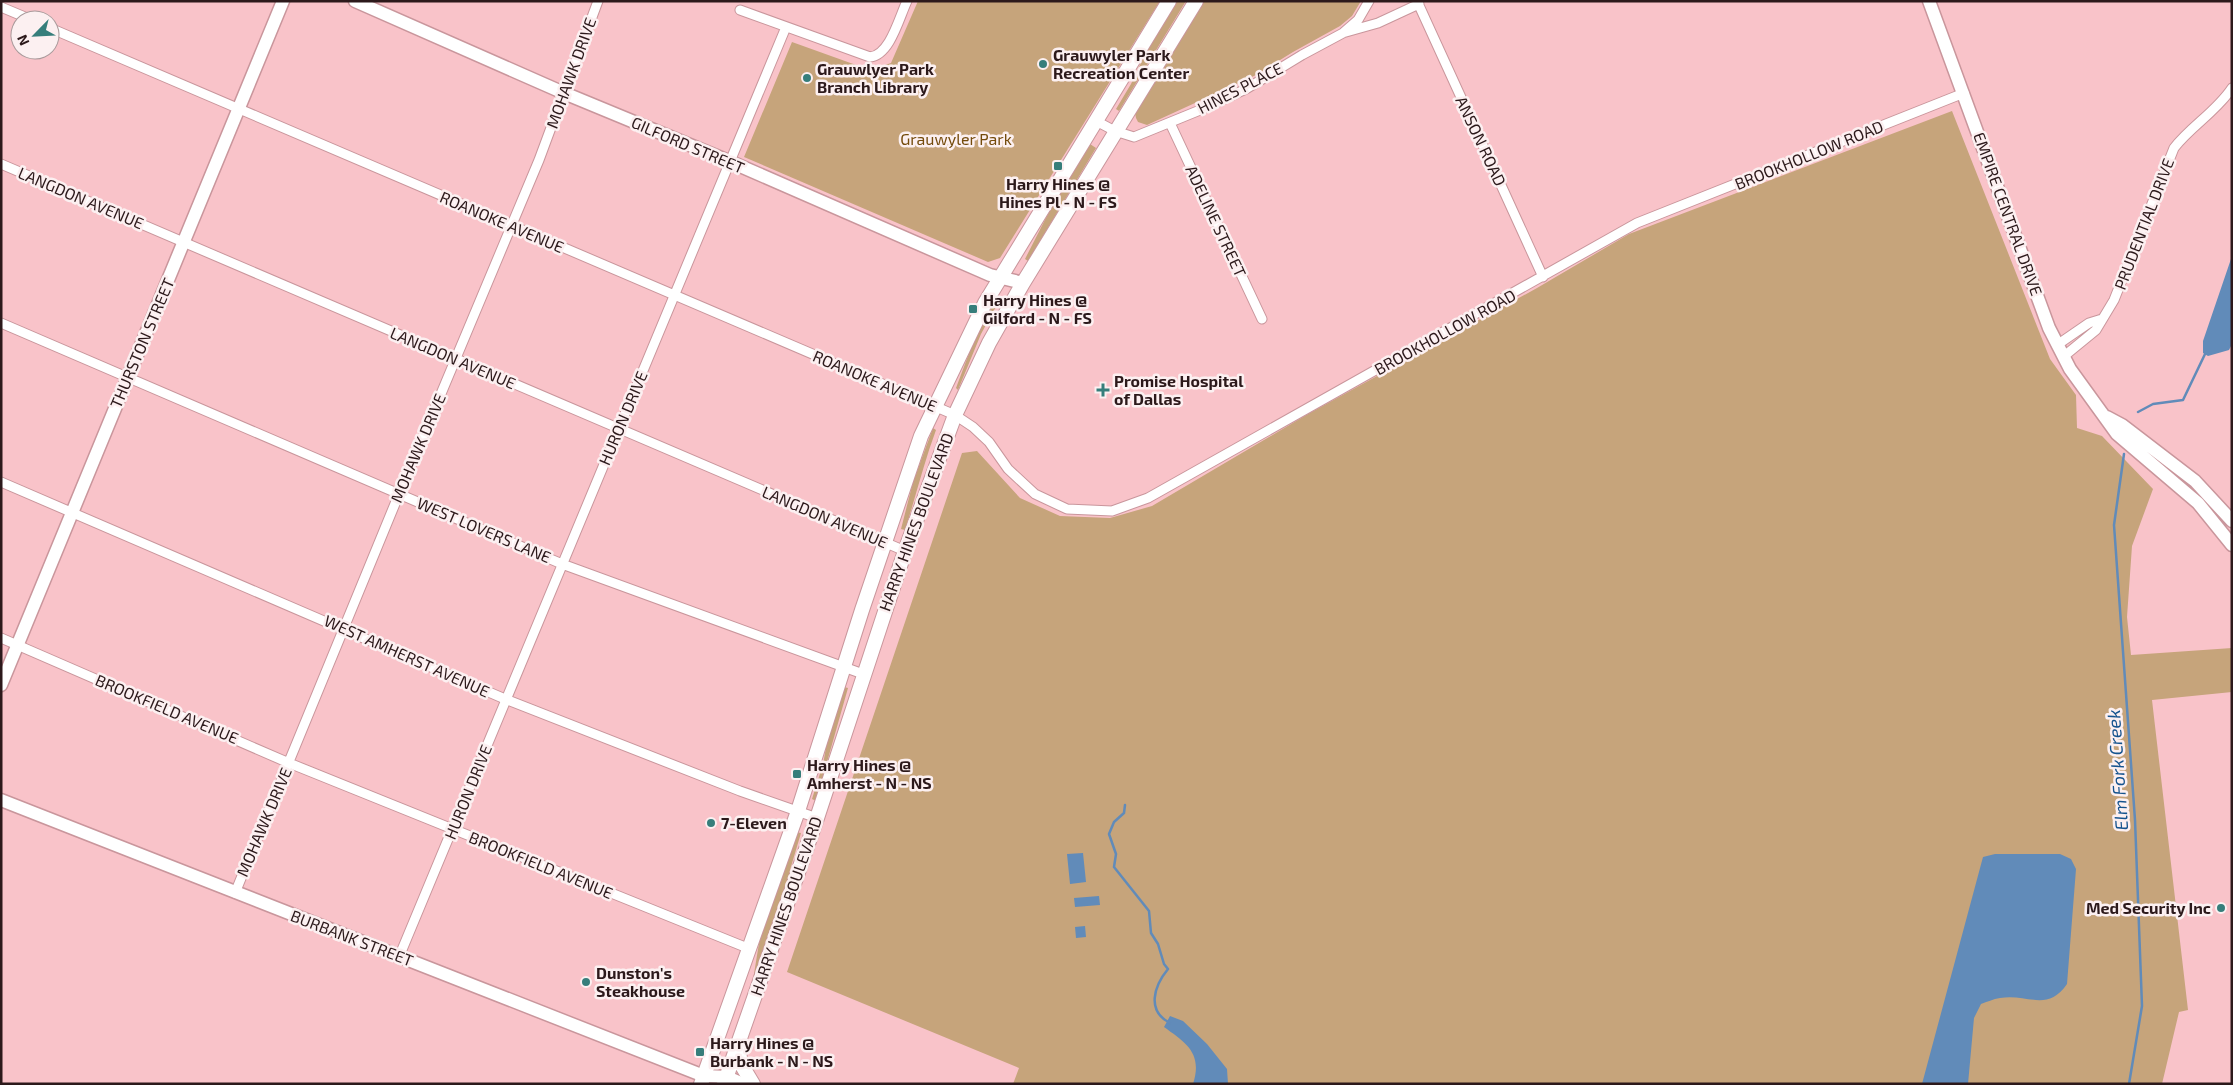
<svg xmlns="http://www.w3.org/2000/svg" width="2233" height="1085" viewBox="0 0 2233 1085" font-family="'Exo 2',sans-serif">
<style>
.green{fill:#c6a47b}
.water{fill:#618bb9}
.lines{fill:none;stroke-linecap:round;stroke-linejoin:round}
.stream{stroke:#618bb9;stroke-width:2.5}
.street-casing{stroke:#c9969c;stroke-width:11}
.secondary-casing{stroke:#c9969c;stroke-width:15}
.primary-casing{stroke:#c9969c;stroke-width:16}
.street{stroke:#fff;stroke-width:9}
.secondary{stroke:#fff;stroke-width:12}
.primary{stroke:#fff;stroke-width:14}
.poi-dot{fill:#367e7b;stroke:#fcf0f1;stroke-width:2}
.labels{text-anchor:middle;stroke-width:5;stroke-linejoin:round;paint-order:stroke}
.poi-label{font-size:16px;font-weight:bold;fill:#2c191b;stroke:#fcf0f1;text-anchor:start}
.street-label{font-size:16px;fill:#2c191b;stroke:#fcf0f1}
.park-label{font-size:16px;fill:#744b0c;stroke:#fcf0f1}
.water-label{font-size:18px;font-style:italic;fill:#15538e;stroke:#fcf0f1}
</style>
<rect width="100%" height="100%" fill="#f9c3c9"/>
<path class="green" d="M918 1H1160L1000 258 988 262 744 157 792 42 870 70 891 63Z
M1176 1H1186L1119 111 1116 109 1131 84 1147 50Z
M1202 1H1361L1352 16 1340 26 1293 52 1256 75 1147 125 1138 122 1136 118 1135 113Z
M1952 111 2050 359 2076 395 2077 428 2102 436 2153 489 2132 546 2127 617 2131 655 2232 648V692L2152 700 2188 1010 2179 1012 2162 1084H1013L1019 1068 787 972 962 453 977 451 1020 498 1060 516 1110 518 1152 506 1308 414 1537 288 1629 234Z
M1090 144 1096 148 1028 261 1025 259 1051 208Z
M995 301 998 303 981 334 958 390 956 388 974 340Z
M933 428 936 430C924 462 916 496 905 530L901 529 913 482Z
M844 687 848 688 816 801 812 799 823 764 828 737Z
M796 832 801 833 790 870 787 886 753 980 760 937Z"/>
<path class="water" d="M2232 256V344L2229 350 2208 356 2203 353V341Z
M1083 853 1086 882 1070 884 1067 854Z
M1995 854H2060L2071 859 2076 869 2067 984C2047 1013 2027 993 2000 998 1993 999 1987 1002 1981 1004L1974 1018 1968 1084H1922L1983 857Z
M1099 896 1100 905 1075 907 1074 898Z
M1085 926 1086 937 1076 938 1075 927Z
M1170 1016 1183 1021 1207 1044 1227 1069 1228 1084H1193C1203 1053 1186 1043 1164 1027Z"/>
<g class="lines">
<path class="stream" d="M2138 412 2153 404 2183 400 2206 352
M2124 454 2114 525 2135 820 2142 1006 2129 1084
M1125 805 1124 813 1114 822 1109 834 1116 854 1114 867 1149 911 1151 933 1158 944 1164 964 1168 969C1154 986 1146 1011 1170 1023"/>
<defs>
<path id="street" d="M1417 1 1543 277
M1 7 32 20
M740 10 870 57C890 55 899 18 907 1
M50 28 955 415 973 427 989 442 1008 469 1035 494 1067 509 1112 511 1148 498 1637 223 1964 93
M1346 32 1378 23 1419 4
M1096 121 1115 131 1134 137 1205 108 1246 89 1302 55 1343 33 1358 20 1369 1
M1170 123 1262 319
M1 164 905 551
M1 323 562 564 863 674
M2057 345 2089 323 2102 319
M2063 357 2096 330 2114 300 2174 148C2191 126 2216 112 2232 88
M1 482 505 699 740 791 817 818
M1 638 289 763 750 949
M235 893 399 494 539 160 598 1
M399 957 786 27"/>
<path id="secondary" d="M355 1 564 93 731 162 990 275 1023 283
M1929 1 2049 328 2070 369 2117 434 2198 503 2232 545
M2107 417 2122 425 2195 481 2232 521
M1 685 283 1
M1 800 704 1076 727 1077 743 1084"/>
<path id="primary" d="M738 1046 741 1064 753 1084
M701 1084 798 811 862 610 921 436 985 303 1169 1
M724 1084 817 818 905 551 955 415 989 343 1023 283 1196 1"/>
</defs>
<use href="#street" class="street-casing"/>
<use href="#secondary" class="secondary-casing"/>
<use href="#primary" class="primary-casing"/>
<use href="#street" class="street"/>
<use href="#secondary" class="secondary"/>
<use href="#primary" class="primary"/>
</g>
<g class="poi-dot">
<circle cx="1043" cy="64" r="5"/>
<circle cx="807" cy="78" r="5"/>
<rect x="1053" y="161" width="10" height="10" rx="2.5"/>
<rect x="968" y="304" width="10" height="10" rx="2.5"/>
<path d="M1100.5 382.5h5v5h5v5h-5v5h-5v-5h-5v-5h5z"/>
<rect x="792" y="769" width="10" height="10" rx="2.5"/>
<circle cx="711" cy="823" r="5"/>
<circle cx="2221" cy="908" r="5"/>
<circle cx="586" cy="982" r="5"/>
<rect x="695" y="1047" width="10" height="10" rx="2.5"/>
</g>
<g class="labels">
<g class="poi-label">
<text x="1053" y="61">Grauwyler Park<tspan x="1053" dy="18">Recreation Center</tspan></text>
<text x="817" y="75">Grauwlyer Park<tspan x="817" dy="18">Branch Library</tspan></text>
<text x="1058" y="190" text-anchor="middle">Harry Hines @<tspan x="1058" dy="18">Hines Pl - N - FS</tspan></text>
<text x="983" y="306">Harry Hines @<tspan x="983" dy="18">Gilford - N - FS</tspan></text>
<text x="1114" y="387">Promise Hospital<tspan x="1114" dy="18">of Dallas</tspan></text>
<text x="807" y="771">Harry Hines @<tspan x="807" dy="18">Amherst - N - NS</tspan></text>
<text x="721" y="829">7-Eleven</text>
<text x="2211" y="914" text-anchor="end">Med Security Inc</text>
<text x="596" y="979">Dunston's<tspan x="596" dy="18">Steakhouse</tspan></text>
<text x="710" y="1049">Harry Hines @<tspan x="710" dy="18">Burbank - N - NS</tspan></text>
</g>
<g class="street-label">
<text transform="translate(571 73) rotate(-70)" y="6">MOHAWK DRIVE</text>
<text transform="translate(1240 88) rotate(-27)" y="6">HINES PLACE</text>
<text transform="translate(1481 141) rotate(65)" y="6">ANSON ROAD</text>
<text transform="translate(688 145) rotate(23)" y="6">GILFORD STREET</text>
<text transform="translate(1809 155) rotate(-22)" y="6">BROOKHOLLOW ROAD</text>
<text transform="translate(81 198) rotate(23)" y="6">LANGDON AVENUE</text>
<text transform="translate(2008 214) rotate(70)" y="6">EMPIRE CENTRAL DRIVE</text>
<text transform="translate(1216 221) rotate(65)" y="6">ADELINE STREET</text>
<text transform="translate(502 222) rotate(23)" y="6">ROANOKE AVENUE</text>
<text transform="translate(2144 224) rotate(-69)" y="6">PRUDENTIAL DRIVE</text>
<text transform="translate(1445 332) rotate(-29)" y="6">BROOKHOLLOW ROAD</text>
<text transform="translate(142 343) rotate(-67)" y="6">THURSTON STREET</text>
<text transform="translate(453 358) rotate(23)" y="6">LANGDON AVENUE</text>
<text transform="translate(875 381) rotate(23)" y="6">ROANOKE AVENUE</text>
<text transform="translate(623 418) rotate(-67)" y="6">HURON DRIVE</text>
<text transform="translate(418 448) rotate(-67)" y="6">MOHAWK DRIVE</text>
<text transform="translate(825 517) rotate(23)" y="6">LANGDON AVENUE</text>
<text transform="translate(916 522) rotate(-70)" y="6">HARRY HINES BOULEVARD</text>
<text transform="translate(484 530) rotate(23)" y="6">WEST LOVERS LANE</text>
<text transform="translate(407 656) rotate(24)" y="6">WEST AMHERST AVENUE</text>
<text transform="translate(167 709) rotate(23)" y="6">BROOKFIELD AVENUE</text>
<text transform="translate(468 792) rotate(-68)" y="6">HURON DRIVE</text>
<text transform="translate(264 822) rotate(-67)" y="6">MOHAWK DRIVE</text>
<text transform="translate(541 865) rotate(22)" y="6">BROOKFIELD AVENUE</text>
<text transform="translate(786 906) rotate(-71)" y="6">HARRY HINES BOULEVARD</text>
<text transform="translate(352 938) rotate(21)" y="6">BURBANK STREET</text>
</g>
<g class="park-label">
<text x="956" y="145">Grauwyler Park</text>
</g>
<g class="water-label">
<text transform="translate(2118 770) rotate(-94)" y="6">Elm Fork Creek</text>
</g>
</g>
<rect width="2233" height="1085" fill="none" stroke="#2c191b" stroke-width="5"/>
<g transform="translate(35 35) rotate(246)"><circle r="24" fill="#fcf0f1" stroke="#a99a9b"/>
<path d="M0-4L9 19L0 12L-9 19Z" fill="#367e7b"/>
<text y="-8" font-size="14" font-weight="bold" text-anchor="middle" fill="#2c191b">N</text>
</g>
</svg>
